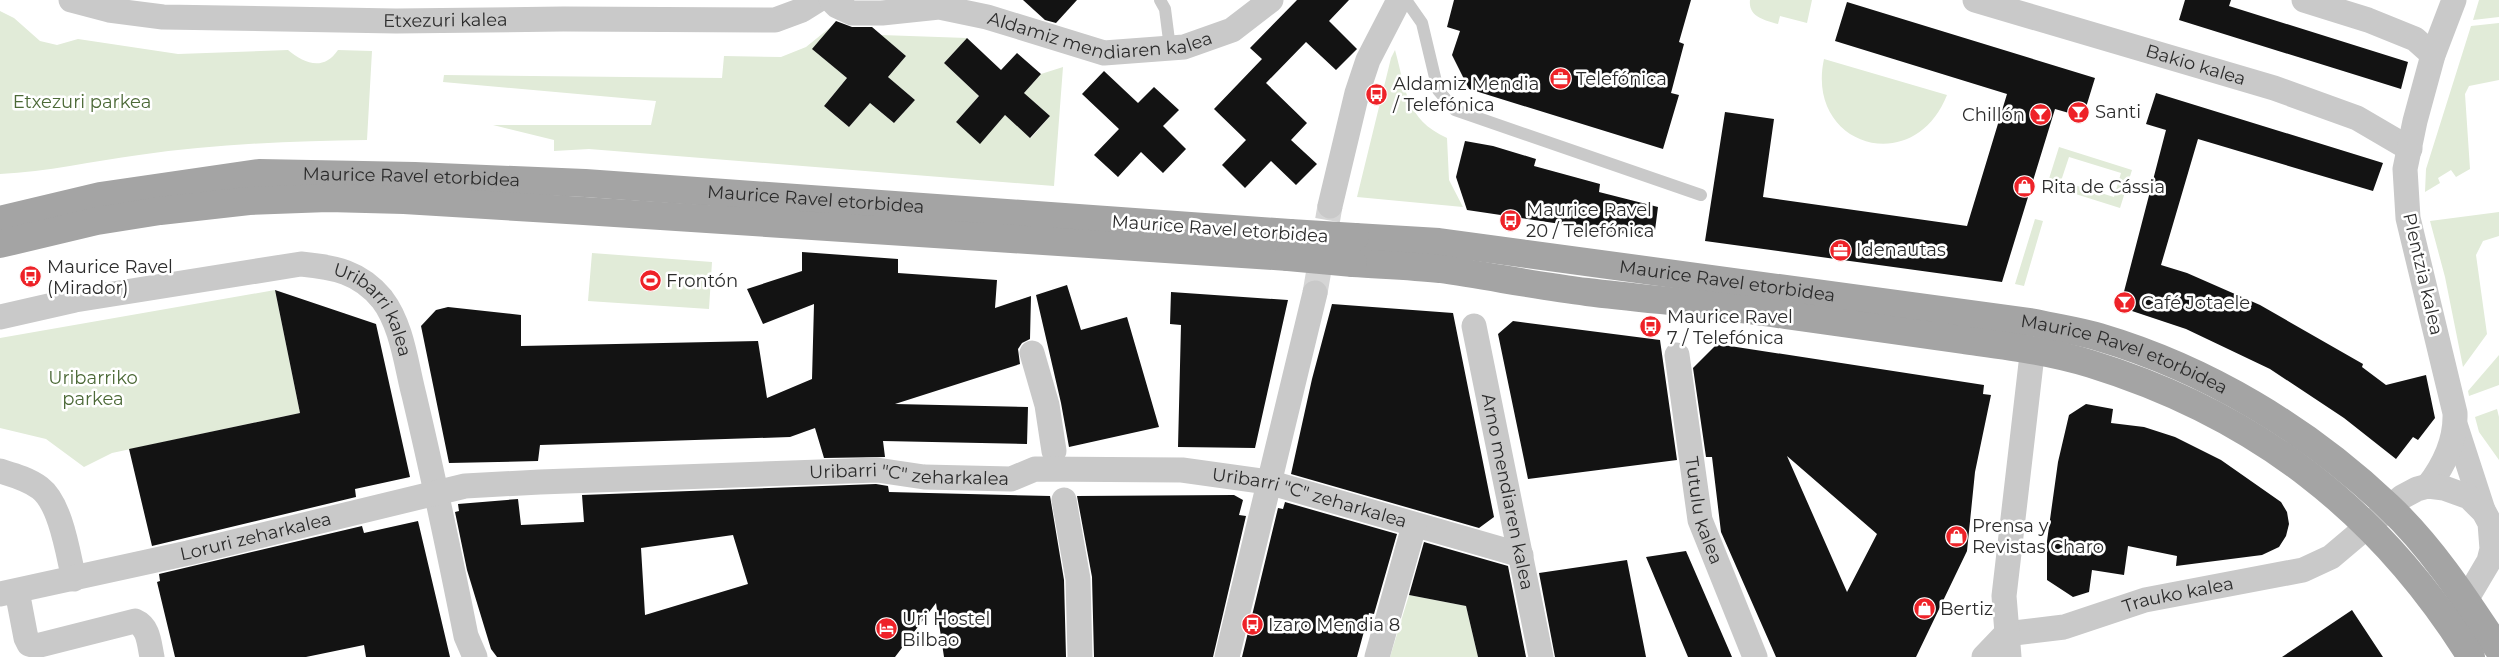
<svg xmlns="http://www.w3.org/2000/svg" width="2499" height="657" viewBox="0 0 2499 657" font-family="Montserrat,sans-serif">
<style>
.green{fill:#e1ebd8;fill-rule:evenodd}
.building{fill:#131313;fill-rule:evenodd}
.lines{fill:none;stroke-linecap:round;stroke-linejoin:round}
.street-tunnel{stroke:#d5d5d5;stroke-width:25;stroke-dasharray:25 12;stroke-linecap:butt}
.lane{stroke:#c9c9c9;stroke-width:12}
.street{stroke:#c9c9c9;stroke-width:25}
.primary{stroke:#a4a4a4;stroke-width:28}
.primary-bridge{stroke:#a4a4a4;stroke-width:28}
.labels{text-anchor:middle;stroke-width:5;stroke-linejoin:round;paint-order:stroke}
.street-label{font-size:18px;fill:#2c2c2c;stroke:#fff}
.poi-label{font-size:18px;fill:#2c2c2c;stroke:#fff;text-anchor:start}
.park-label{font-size:18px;fill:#4c6937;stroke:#fff}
</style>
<rect width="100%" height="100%" fill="#fff"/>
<path class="green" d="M1750 0H1812L1807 23 1780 16 1778 24C1765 20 1748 17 1750 0Z
M2479 0H2499V17L2473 20Z
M0 11 14 18 40 41 57 45 78 39 178 54 288 50C304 63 323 72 338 50L372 51 367 140C291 141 215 144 139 155 93 161 47 172 0 174Z
M2499 23V80L2469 86 2465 94 2470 169 2456 177 2451 170 2438 178 2440 183 2425 192 2426 169 2471 26Z
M832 26 813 49 847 78 824 106 849 127 870 103 894 123 915 100 888 77 906 56 881 35 967 38 944 63 979 96 956 122 980 143 1005 115 1031 138 1050 116 1024 93 1041 74 1063 67 1054 186 589 149 554 151V140L493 125H651L656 101 443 82 444 75 722 78 724 56 781 57 806 47Z
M1395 50C1406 89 1405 119 1447 138L1449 180 1463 207 1357 197 1391 58Z
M1824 59 1947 95C1914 179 1805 146 1824 59Z
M2059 147 2132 170 2120 208 2047 185ZM2069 157 2121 173 2114 197 2061 181Z
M2499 212V236L2483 241 2476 255 2487 334 2463 367 2445 277 2430 221Z
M2035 219 2043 221 2024 286 2015 284Z
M592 253 712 262 709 309 588 301Z
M275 290 300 413 112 453 84 467 46 439 0 428V338Z
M2499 355V385L2469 396 2468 391Z
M2497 409 2499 417V460L2479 432 2475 417Z
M1409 595 1466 606 1478 657H1390Z"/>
<path class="building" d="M1023 0H1077L1056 23 1045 20Z
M1297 0H1349L1329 21 1357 49 1336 70 1306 42 1266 83 1307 123 1291 140 1317 164 1296 185 1271 161 1245 188 1222 165 1246 140 1214 109 1262 59 1250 48Z
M1454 0H1691L1679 42 1684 44 1671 93 1679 95 1663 149 1469 89 1452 55 1460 31 1447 27Z
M2185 0H2231L2229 6 2408 62 2401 89 2179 20Z
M1847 2 2095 78 2083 117 2055 109 2002 282 1705 241 1725 112 1774 119 1763 197 1967 226 2007 94 1835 41Z
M836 21 852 27H872L906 56 888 77 915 100 894 123 870 103 849 127 824 106 847 78 812 49Z
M967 38 1001 70 1017 53 1041 74 1024 93 1050 116 1030 138 1005 115 980 144 956 122 979 96 944 63Z
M1104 71 1138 103 1154 87 1179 110 1163 126 1186 149 1163 173 1141 152 1118 177 1094 155 1119 129 1082 94Z
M2156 93 2383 163 2373 191 2198 139 2161 265 2187 273 2260 305 2363 364 2362 367 2386 385 2426 375 2435 418 2418 440 2413 437 2396 459 2344 418 2270 369 2186 329 2120 307 2166 130 2146 124Z
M1465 141 1493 146 1536 159 1534 166 1600 184 1599 192 1658 207 1654 238 1467 210 1456 177Z
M802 252 898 259V273L997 280 995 308 1031 296 1030 339 1022 343 1018 349 1020 364 895 404 1028 407 1027 444 883 441 885 457 824 458 815 428 790 437 540 445 538 461 449 463 421 326 436 310 448 307 521 315V346L758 341 767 398 812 379 814 304 763 324 747 289 802 271Z
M1067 285 1081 330 1127 317 1159 427 1069 447 1061 403 1036 295Z
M275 290 376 324 410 477 355 489 356 497 152 546 129 449 300 413Z
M1171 292 1288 300 1255 448 1178 447 1181 325 1170 324Z
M1332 304 1453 313 1494 517 1479 528 1291 474 1312 379Z
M1513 321 1660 340 1677 460 1528 479 1498 334Z
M1717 344 1984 385 1983 394 1991 395 1975 472 1967 551 1916 657H1776L1721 532 1712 457H1706L1693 368ZM1787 456 1877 534 1847 592Z
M2086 404 2113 409 2111 423 2144 427 2175 437 2221 460 2281 502 2287 512 2289 524 2286 536 2279 547 2262 555 2176 566 2177 556 2128 546 2124 575 2092 570 2089 592 2073 597 2047 580V541L2058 462 2069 415Z
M876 484 888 486 889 492 1050 496 1064 580 1066 657H944L936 603 895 657H497L491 649 467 570 455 512 459 511 458 504 518 499 521 525 584 522 582 495ZM733 535 748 584 645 615 641 548Z
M1234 495 1243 500 1239 515 1246 516 1213 657H1094L1092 577 1077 496Z
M1285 502 1397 534 1374 614 1369 613 1357 657H1242L1278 508 1283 509Z
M418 521 450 657H366L364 645 306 657H175L157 582 160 581 159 574 362 526 364 533Z
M1424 542 1508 566 1526 657H1478L1466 606 1409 595Z
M1686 551 1732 657H1688L1646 557Z
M1627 560 1646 657H1555L1539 573Z
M2352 610 2383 657H2282Z"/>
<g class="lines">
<path class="street-tunnel" d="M1315 293 1330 206"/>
<path class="lane" d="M1160 0 1165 9 1170 48
M1406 0 1422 23 1438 90 1455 110 1701 195"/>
<g class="street">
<path id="s1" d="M71 0 109 10 163 17 396 21 563 19 775 20 802 10 818 0"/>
<path id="s2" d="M831 0 837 6 852 13H882L939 7 987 17 1104 53 1184 47 1232 30 1271 0"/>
<path id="s3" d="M1975 0 2274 88 2357 118 2410 149"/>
<path d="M2304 0 2368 20 2415 39 2433 55"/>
<path d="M1330 206 1357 93 1368 60 1399 0"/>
<path id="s4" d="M0 317 75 300 301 264C334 267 360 272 382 299 402 325 406 364 414 395 433 475 450 556 466 636L475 657"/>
<path id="s5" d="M1474 326 1541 657"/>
<path d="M1032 353 1047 405 1054 451"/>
<path id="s6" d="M1677 355 1700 520 1755 657"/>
<path d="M2456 427 2483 510"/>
<path d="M0 471C13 475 28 479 40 488 61 504 68 554 74 579"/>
<path d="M2428 486C2445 464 2456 441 2455 413L2408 218 2405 169 2415 121 2433 55 2454 0"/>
<path d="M1064 500 1078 579 1080 657"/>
<path d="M17 591 26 638 29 644 36 646 135 621C149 627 149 643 152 657"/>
<path id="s7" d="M0 594 188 553 465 486 540 482 877 470 924 477 1011 479 1035 469 1182 470 1268 482 1521 555"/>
<path d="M1227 657 1315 293"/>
<path d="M1377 657 1414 526"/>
<path id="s8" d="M1984 657 2006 634 2064 627 2145 600 2303 570 2331 557 2402 497 2417 489 2428 486 2444 488 2469 497 2484 512 2490 523 2492 549 2489 561 2466 600"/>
<path d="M2009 657 2004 596 2035 329"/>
</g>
<g class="primary">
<path id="s9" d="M0 220 100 196 259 173 415 176 585 183 1290 233"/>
<path id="s10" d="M1355 237 1439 242 2036 323C2057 328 2079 331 2099 337 2207 369 2307 429 2388 506 2432 547 2466 600 2499 650"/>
<path d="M0 244 97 221 160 211 249 201 328 198 404 200 584 211 1288 257"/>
<path d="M1353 263C1382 265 1411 266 1440 269 1489 276 1538 286 1587 292 1653 300 1719 305 1785 315 1844 323 1904 332 1963 340 2006 346 2050 351 2091 364 2256 415 2380 511 2471 657"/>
</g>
<path class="primary-bridge" d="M1290 233 1355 237
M1288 257 1353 263"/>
</g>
<defs>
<symbol id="office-disc" viewBox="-11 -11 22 22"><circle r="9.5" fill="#ee2228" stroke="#fff"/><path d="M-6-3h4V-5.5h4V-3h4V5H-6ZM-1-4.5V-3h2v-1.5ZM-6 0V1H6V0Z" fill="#fff"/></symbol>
<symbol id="bus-disc" viewBox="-11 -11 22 22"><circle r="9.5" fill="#ee2228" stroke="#fff"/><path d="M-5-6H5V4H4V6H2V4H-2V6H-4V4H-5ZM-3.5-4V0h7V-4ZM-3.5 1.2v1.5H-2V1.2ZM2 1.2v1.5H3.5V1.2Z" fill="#fff"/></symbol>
<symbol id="bar-disc" viewBox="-11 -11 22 22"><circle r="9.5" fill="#ee2228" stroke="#fff"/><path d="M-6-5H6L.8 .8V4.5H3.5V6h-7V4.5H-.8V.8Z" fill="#fff"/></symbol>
<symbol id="shop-disc" viewBox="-11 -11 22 22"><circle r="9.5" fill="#ee2228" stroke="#fff"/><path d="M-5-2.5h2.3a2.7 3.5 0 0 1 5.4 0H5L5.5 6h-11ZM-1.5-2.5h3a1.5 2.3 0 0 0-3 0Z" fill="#fff"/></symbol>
<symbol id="stadium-disc" viewBox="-11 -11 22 22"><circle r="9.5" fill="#ee2228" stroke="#fff"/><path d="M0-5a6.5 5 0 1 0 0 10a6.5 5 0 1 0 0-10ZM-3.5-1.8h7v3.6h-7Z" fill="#fff"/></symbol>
<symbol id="hotel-disc" viewBox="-11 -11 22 22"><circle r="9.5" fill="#ee2228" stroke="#fff"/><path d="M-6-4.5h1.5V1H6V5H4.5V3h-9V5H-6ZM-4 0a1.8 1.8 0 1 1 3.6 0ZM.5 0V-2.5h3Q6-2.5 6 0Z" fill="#fff"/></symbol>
</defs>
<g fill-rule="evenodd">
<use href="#office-disc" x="1548" y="66" width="25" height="25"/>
<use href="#bus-disc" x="1364" y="82" width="25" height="25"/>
<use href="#bar-disc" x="2066" y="100" width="25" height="25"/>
<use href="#bar-disc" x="2028" y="102" width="25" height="25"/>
<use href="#shop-disc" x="2012" y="174" width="25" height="25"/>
<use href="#bus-disc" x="1498" y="208" width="25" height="25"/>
<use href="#office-disc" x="1828" y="238" width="25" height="25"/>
<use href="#bus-disc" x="18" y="264" width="25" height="25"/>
<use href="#stadium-disc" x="638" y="268" width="25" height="25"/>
<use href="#bar-disc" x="2112" y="290" width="25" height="25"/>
<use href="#bus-disc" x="1638" y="314" width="25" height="25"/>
<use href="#shop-disc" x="1944" y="524" width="25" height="25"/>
<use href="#shop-disc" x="1912" y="596" width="25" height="25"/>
<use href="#bus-disc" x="1240" y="612" width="25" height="25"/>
<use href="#hotel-disc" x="874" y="616" width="25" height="25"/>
</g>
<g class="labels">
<g class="street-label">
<text dy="6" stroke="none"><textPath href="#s1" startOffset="376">Etxezuri kalea</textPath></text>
<text dy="6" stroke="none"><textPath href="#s2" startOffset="278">Aldamiz mendiaren kalea</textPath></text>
<text dy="6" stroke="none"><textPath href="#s3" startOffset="230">Bakio kalea</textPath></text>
<text dy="6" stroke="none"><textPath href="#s9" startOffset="416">Maurice Ravel etorbidea</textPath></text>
<text dy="6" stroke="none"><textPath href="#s9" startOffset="821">Maurice Ravel etorbidea</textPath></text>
<text transform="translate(1220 229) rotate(4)" y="6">Maurice Ravel etorbidea</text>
<text transform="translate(2423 274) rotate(77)" y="6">Plentzia kalea</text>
<text dy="6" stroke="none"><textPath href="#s10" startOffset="375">Maurice Ravel etorbidea</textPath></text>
<text dy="6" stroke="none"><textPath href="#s4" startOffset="399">Uribarri kalea</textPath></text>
<text dy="6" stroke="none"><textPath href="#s10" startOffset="780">Maurice Ravel etorbidea</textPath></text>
<text dy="6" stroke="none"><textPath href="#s7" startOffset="922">Uribarri "C" zeharkalea</textPath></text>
<text dy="6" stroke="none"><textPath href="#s5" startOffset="169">Arno mendiaren kalea</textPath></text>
<text dy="6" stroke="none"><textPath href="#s7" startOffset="1328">Uribarri "C" zeharkalea</textPath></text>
<text dy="6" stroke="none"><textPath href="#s6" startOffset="158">Tutulu kalea</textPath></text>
<text dy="6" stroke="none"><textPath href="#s7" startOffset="262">Loruri zeharkalea</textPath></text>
<text dy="6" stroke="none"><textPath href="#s8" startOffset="209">Trauko kalea</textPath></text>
</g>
<g class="poi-label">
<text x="1576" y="85">Telefónica</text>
<text x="1393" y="90">Aldamiz Mendia<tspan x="1393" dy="21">/ Telefónica</tspan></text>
<text x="2095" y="118">Santi</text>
<text x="2025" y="121" text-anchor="end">Chillón</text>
<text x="2041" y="193">Rita de Cássia</text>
<text x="1526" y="216">Maurice Ravel<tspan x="1526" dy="21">20 / Telefónica</tspan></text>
<text x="1856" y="256">Idenautas</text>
<text x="47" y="273">Maurice Ravel<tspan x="47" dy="21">(Mirador)</tspan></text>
<text x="666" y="287">Frontón</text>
<text x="2141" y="309">Café Jotaele</text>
<text x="1667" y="323">Maurice Ravel<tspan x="1667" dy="21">7 / Telefónica</tspan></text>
<text x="1972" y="532">Prensa y<tspan x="1972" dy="21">Revistas Charo</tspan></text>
<text x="1940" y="615">Bertiz</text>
<text x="902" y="625">Uri Hostel<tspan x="902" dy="21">Bilbao</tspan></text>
<text x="1268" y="631">Izaro Mendia 8</text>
</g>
<g class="park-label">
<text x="82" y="108">Etxezuri parkea</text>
<text x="93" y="384">Uribarriko<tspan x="93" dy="21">parkea</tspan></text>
</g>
</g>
</svg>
